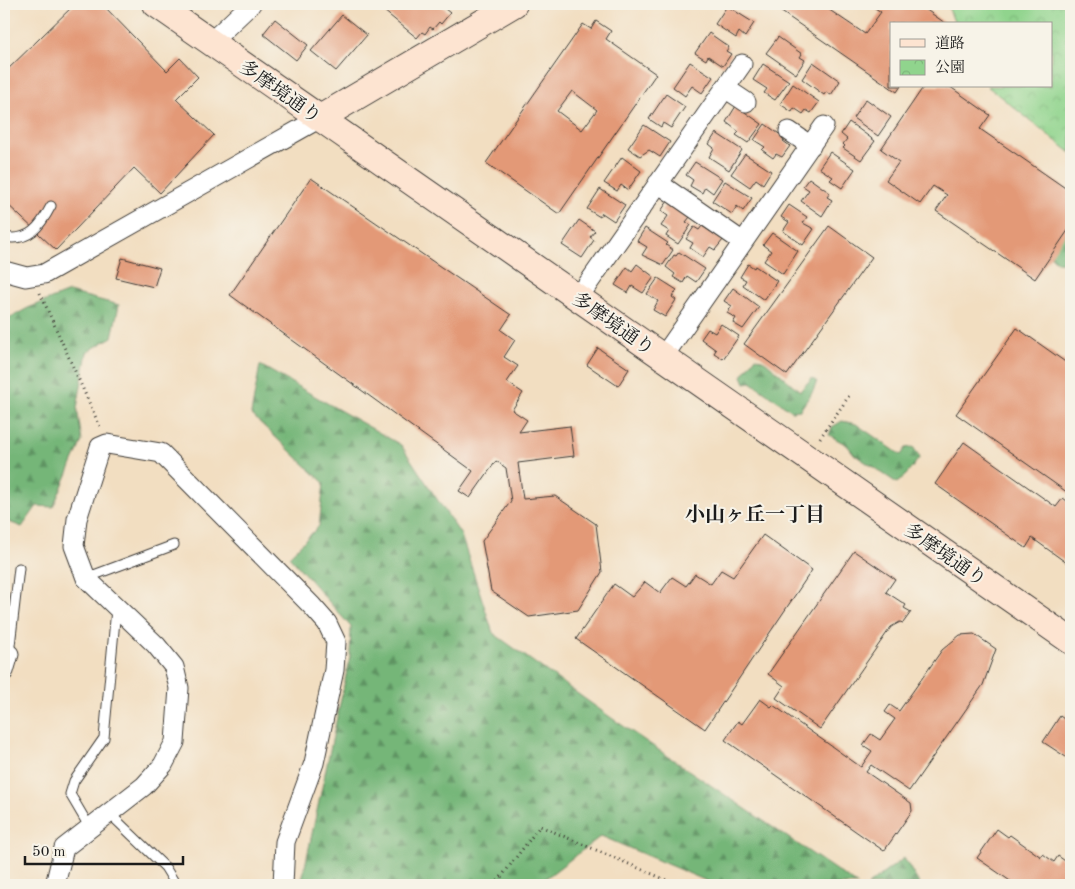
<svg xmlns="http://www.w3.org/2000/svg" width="1075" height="889" viewBox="0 0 1075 889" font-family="'Old Standard TT','Noto Serif JP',serif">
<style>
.forest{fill:url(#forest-firs);stroke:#48694a}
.park{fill:url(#park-crowns);stroke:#567854}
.building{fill:#e39977;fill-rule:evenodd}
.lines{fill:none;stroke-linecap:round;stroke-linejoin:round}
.lane-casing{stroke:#3c3935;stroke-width:11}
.street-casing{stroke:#3c3935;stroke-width:21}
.secondary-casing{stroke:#3c3935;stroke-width:28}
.path{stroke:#3c3935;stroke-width:3;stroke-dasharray:1 4;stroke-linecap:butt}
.lane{stroke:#fff;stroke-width:9}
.street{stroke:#fff;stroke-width:19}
.secondary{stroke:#fde4d1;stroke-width:26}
.labels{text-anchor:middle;stroke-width:4;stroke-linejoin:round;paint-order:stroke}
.street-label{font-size:19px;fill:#1c1c1c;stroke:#f7f3e8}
.neighbourhood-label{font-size:20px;font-weight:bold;fill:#1c1c1c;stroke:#f7f3e8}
</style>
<defs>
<pattern id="forest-firs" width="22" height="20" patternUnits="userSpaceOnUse" patternTransform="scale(1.25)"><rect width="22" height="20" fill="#74b678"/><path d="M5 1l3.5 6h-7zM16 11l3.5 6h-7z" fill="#5e9362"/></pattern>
<pattern id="park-crowns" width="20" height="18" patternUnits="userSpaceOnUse" patternTransform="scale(1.25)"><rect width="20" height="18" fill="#90d48d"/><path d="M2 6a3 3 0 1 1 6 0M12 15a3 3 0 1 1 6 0" fill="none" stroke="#7cb579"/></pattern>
</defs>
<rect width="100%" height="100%" fill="#f7f3e8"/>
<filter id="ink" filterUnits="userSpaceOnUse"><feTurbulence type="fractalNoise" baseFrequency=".02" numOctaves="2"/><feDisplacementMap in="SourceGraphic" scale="10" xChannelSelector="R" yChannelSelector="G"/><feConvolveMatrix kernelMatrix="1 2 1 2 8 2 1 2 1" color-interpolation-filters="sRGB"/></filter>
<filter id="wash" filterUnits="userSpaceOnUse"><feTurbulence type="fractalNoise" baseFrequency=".0096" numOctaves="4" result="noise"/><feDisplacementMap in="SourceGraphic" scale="20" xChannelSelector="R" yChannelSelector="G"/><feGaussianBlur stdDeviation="1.12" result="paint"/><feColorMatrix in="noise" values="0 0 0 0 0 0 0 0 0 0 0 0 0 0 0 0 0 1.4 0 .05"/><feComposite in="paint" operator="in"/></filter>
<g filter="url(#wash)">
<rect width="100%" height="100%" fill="#f2dec1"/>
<path class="forest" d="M1071 217V263L1057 262 1049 254 1061 230Z
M69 292 119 305 112 337 87 352 77 408 82 441 53 507 37 506 22 527 4 520V321L28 308Z
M756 357 766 362 800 391 812 378 817 381 813 391 800 410 792 411 751 382 745 383 742 376Z
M260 365 401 445 461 535 493 633 613 719 858 885H716L601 836 537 885H301L350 657 351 627 289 556 319 526 324 483 251 414Z
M842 421 856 424 901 455 906 448 913 447 920 457 907 474 897 483 855 455 847 445 829 435 832 427Z
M904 858 920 885H868Z"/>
<path class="park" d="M947 4H1071V153L987 86H1051V24H955Z"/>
<g id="blocks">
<path class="building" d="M75 4H102L167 71 180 58 198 77 176 99 214 135 160 193 134 168 56 250 4 201V73Z
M380 4H439L450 13 441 24 439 22 433 29 430 27 425 34 422 32 417 38 378 6Z
M770 4H831L828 9 865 34 881 12 869 4H918L945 23 891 24V86H901L897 92Z
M727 6 754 23 745 37 739 32 736 38 715 24Z
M342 15 367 35 336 71 311 51Z
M275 19 308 45 296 60 263 34Z
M596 21 611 31 606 39 656 74 559 214 486 163 583 24 591 29ZM572 91 597 110 582 130 557 111Z
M709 33 729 47 726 51 731 54 723 66 708 56 706 60 695 53Z
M778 37 802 54 800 57 805 60 796 74 766 53Z
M690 62 713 77 702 93 692 86 685 96 673 87Z
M813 62 840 81 831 95 826 92 824 95 802 79Z
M763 64 789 81 775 100 764 93 767 89 753 80Z
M793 84 819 102 811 113 806 110 803 114 794 108 792 112 780 104Z
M924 86H949L990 115 980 129 1071 192V226L1035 279 936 211 947 195 933 186 920 204 886 180 899 162 881 149Z
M666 94 685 107 671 128 663 123 661 127 649 119Z
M866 99 891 117 878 136 853 118Z
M736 106 762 124 748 143 736 135 739 132 726 122Z
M849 122 875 141 861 160 843 148 845 146 843 144 847 139 841 134Z
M765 124 785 138 783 141 790 146 782 157 776 154 773 158 762 150 765 147 754 140Z
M644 125 670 142 660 157 649 150 640 156 628 148Z
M716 133 742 150 729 170 709 157 714 148 709 144Z
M830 152 855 169 842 188 830 180 833 177 819 168Z
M745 154 771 171 763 184 756 179 750 187 731 174Z
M622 157 641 171 628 190 621 185 617 191 604 183Z
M695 162 722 179 713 193 705 187 702 193 690 186 693 180 686 175Z
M311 178 511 315 501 330 515 340 504 357 518 366 507 382 523 393 512 410 527 420 519 432 570 426 574 456 518 463 523 499 555 496 596 524 602 572 578 610 529 617 491 591 482 541 511 501 506 468 496 461 470 498 459 491 473 471 230 295Z
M809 178 830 193 827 197 832 200 822 216 801 201 809 190 803 186Z
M725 181 752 198 743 211 737 206 732 214 712 201Z
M600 189 625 205 614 221 602 213 600 217 587 209Z
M668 201 690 217 686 222 691 225 678 244 666 236 669 231 661 226 668 216 661 211Z
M789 205 807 217 803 223 814 229 803 245 783 231 789 222 781 217Z
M579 220 595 231 590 237 594 240 582 258 562 245Z
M702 226 723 240 715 250 710 247 703 257 690 248 693 243 686 239 694 227 699 230Z
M829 226 872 257 787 375 744 344Z
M645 228 668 243 666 245 673 250 663 265 642 255 647 247 637 241Z
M772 233 798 251 783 274 764 261 771 251 763 245Z
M679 252 705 269 696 282 687 276 683 283 673 277 675 274 666 267 674 255 676 256Z
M122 258 160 268 154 287 116 278Z
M637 264 654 277 643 293 632 286 628 293 615 285 627 267 632 271Z
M748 264 754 268 755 266 777 281 764 300 743 285 746 280 740 277Z
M658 278 677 290 672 297 676 300 665 317 653 310 658 301 647 294Z
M733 288 759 307 743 329 733 323 736 318 727 313 732 306 724 301Z
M721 324 739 336 723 359 714 353 716 350 701 339 708 329 715 333Z
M1017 328 1071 366V495L956 414Z
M598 348 629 369 618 386 587 365Z
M964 442 1056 507 1063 498 1071 504V566L1032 538 1026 548 935 484Z
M763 535 812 570 705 729 576 639 614 584 632 597 645 582 660 593 672 577 686 586 695 574 711 584 721 570 733 577Z
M854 551 895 579 886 592 906 605 904 608 911 612 903 623 900 622 891 627 820 729 776 698 784 686 768 674Z
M974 634 996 649 983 685 909 791 871 765 866 772 911 803 912 811 884 851 725 740 738 721 742 724 760 699 771 707 773 705 861 767 872 751 863 745 871 734 880 740 895 719 885 712 890 705 899 711 942 650 960 635Z
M1071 708V756L1069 759 1043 742 1060 716 1064 719Z
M997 829 1008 837 1010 835 1041 857 1043 854 1054 862 1058 856 1071 865V885H1016L977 858Z"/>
</g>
</g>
<g filter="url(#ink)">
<use href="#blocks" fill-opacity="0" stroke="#3c3935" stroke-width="1"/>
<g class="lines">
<defs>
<path id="lane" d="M4 237C29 242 40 227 51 206
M86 578 174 545
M9 654 19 568
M109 813 165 867 176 885
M90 828 70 794 74 781 104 738 116 609"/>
<path id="street" d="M211 42 251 4
M725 88 746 102
M789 131 811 146
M658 183 743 242
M4 271 26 277 44 274 320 118
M578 298 742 64
M663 357 824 126
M4 653 9 654 4 671
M55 885 64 848 144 786 163 765 175 742 179 688 174 667 156 645 86 578 74 546 77 519 100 447 107 444 161 453 312 606 327 623 336 642 334 670 314 763 285 842 283 885"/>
<path id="secondary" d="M156 4 1071 641
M320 118 514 4"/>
</defs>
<use href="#lane" class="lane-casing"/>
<use href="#street" class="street-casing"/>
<use href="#secondary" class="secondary-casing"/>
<path class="path" d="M40 293 100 427
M820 438 851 393
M495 885 540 826 678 885"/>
<use href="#lane" class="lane"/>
<use href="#street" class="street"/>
<use href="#secondary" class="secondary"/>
</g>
</g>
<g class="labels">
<g class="street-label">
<text transform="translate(281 91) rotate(35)" y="7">多摩境通り</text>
<text transform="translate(614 323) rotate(35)" y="7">多摩境通り</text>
<text transform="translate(946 554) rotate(35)" y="7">多摩境通り</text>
</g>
<g class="neighbourhood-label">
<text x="755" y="521">小山ヶ丘一丁目</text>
</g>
</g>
<rect width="1075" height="889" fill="none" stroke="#f7f3e8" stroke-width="20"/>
<rect x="890" y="22" width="162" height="65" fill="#f7f3e8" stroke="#9f9d96"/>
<rect x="900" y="39" width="25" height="8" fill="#fde4d1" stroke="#9f9d96"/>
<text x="935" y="48" font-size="15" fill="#1c1c1c">道路</text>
<rect x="900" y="60" width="25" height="15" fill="url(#park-crowns)" stroke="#9f9d96"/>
<text x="935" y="72" font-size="15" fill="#1c1c1c">公園</text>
<path d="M25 856v8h158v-8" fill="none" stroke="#1c1c1c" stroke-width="2.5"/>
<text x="32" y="856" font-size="15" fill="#1c1c1c" stroke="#f7f3e8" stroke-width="4" paint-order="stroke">50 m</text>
</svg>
